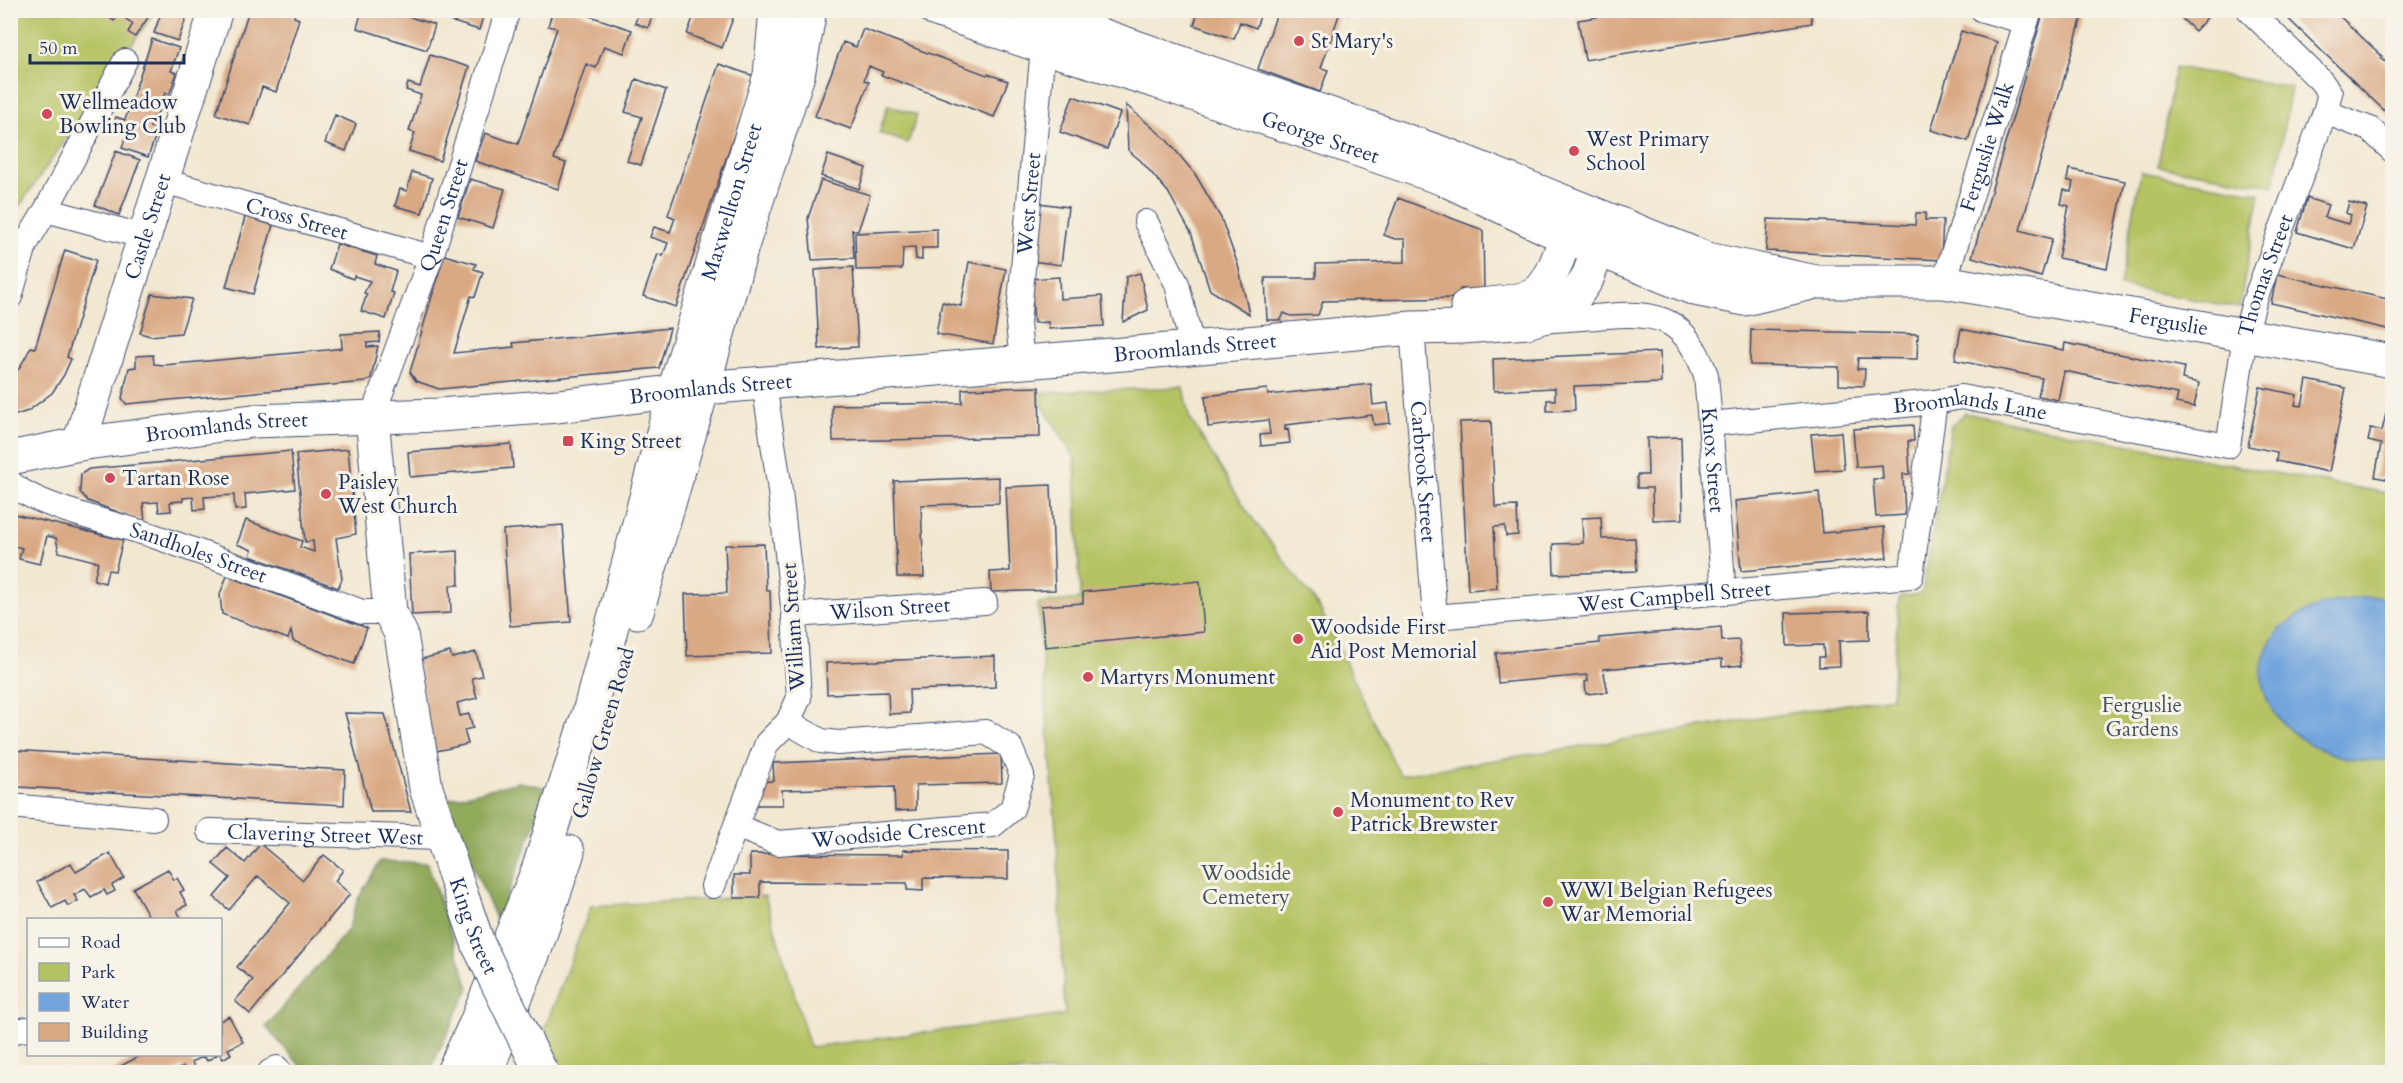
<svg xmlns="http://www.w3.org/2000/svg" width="2403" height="1083" viewBox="0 0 2403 1083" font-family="Cardo,serif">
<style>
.green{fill:#b6c364;stroke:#687961;stroke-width:1.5}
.forest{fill:#90a95a;stroke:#566c5c;stroke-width:1.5}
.water{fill:#71a4dd;stroke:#466a9e;stroke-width:1.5}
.building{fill:#d9a984}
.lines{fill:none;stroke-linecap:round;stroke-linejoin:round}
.street-casing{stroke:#3b4b6f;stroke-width:26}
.secondary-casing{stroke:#3b4b6f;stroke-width:35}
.primary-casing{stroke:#3b4b6f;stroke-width:35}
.street{stroke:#fff;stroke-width:24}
.secondary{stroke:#fff;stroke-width:33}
.primary{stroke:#fff;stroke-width:33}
.secondary-bridge-casing{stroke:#3b4b6f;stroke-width:35;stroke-linecap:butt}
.secondary-bridge{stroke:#fff;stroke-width:33}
.poi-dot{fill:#d1495b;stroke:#f7f3e8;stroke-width:2}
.labels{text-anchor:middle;stroke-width:6;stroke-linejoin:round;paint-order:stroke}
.poi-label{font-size:21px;fill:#1b2f5e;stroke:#f7f3e8;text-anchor:start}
.street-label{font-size:21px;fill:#1b2f5e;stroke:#f7f3e8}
.park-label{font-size:21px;fill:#425460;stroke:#f7f3e8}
</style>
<rect width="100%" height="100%" fill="#f7f3e8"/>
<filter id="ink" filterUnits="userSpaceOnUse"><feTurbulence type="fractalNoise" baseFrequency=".0167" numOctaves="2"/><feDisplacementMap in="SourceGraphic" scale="12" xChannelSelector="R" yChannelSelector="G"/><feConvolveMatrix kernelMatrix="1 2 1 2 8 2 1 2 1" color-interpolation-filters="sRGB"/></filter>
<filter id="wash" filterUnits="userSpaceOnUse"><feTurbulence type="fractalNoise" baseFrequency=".008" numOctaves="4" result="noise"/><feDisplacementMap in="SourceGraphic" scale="24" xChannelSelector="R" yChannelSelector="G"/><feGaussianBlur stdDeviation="1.35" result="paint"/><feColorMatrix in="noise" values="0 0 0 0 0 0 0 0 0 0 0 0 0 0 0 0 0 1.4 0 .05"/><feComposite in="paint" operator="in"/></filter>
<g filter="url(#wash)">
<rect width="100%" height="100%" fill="#f2e8d1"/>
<path class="green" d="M10 11H155L11 218H10Z
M2175 67 2291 87 2274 186 2158 166Z
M888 105 917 115 908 143 879 133Z
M2141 172 2260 193 2239 308 2120 286Z
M1183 387 1189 417 1247 511 1319 607 1400 775 1892 697 1899 597 1922 593 1951 426 1965 413 2252 469 2392 494V1072H566L543 1033 591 906 765 896 810 1047 1065 1015 1057 842 1038 604 1080 599 1075 458 1035 393Z"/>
<path class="forest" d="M519 782 549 788 497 921 444 800Z
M380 861 427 863 469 988 429 1072H306L266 1027 348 930 357 901Z"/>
<path class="water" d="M2374 597 2392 598V761C2243 768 2202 604 2374 597Z"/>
<g id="blocks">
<path class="building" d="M98 10H153L135 37 128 32 133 24 119 14 114 21Z
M162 10H189L178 41 154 33Z
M249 10H296L294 17 299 19 276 92 262 87 250 125 216 114Z
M362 10H388L435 25 427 50 357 28Z
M433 10H485L479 30 431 15Z
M553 10H572L632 30 624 53 604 46 596 68 586 64 554 159 566 163 558 189 475 161 485 133 518 144 557 28 548 26Z
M639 10 653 13 648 28 635 23Z
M696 10H736L722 48 687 34Z
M1146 10H1164L1162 16Z
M1199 10H1262L1256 28 1240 22 1234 39 1194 25Z
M1278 10H1349L1348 15 1340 12 1321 68 1328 70 1320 92 1258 69Z
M1596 10H1810L1812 23 1585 60 1578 20 1597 17Z
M2044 10H2084L2020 230 2052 239 2041 277 1972 257Z
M2173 10H2214L2195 31Z
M2279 10H2333L2383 57 2381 58 2392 68V118Z
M863 29 987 75 988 74 1008 81 994 117 881 75 883 72 869 66 864 80 869 82 851 129 815 116 843 42 856 47Z
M1961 31 1997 42 1968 141 1931 130Z
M152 39 179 48 171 71 177 73 169 95 165 93 156 117 154 116 150 127 158 129 148 157 122 148 127 132 113 127 116 117 125 120Z
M430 55 469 67 440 161 409 151 415 133 409 131 421 95 406 90 408 83 420 87Z
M719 64 754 76 676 307 643 296 658 254 663 256 668 243 650 237 654 227 670 232 675 218 668 215Z
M636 79 666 90 641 165 627 161 642 117 625 112Z
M1073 96 1120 113 1107 149 1060 132Z
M1126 105 1166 139 1195 174 1221 218 1238 265 1249 314 1210 290 1191 233 1168 192 1141 161 1128 150Z
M335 115 356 124 346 151 325 143Z
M116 151 140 160 119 215 95 205Z
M828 155 866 168 859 189 821 176Z
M2069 169 2125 181 2107 268 2058 258 2069 206 2061 204 2064 190 2071 192 2073 182 2067 180Z
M412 172 432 178 422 213 395 206 400 189 407 191Z
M470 179 505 189 493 228 458 217Z
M821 180 870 195 858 231 852 230 854 258 812 260 808 218Z
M1398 198 1483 230 1484 289H1460L1457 298 1323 301 1318 315 1291 316 1284 313 1281 320H1267L1265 278H1316V264L1405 262V239H1395L1384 235Z
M2307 198 2328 205 2324 217 2348 224 2351 215 2346 213 2349 202 2367 207 2354 249 2297 232Z
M1039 203 1068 207 1061 265 1032 261Z
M1916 213H1926L1925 220H1943L1941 260 1766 251 1768 219 1915 225Z
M245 217 273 225 253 294 226 287Z
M937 229V248H922V260L916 259 915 247 903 248 902 269 856 270 855 233Z
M337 244 377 256 375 264 396 271 390 292 394 293 386 319 361 311 367 294 364 293 370 281 354 276 353 279 329 269Z
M65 250 96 260 67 357 71 359 64 375 52 393 28 411 10 417V375L19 369 31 347 35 348Z
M444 255 476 264 474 269 483 272 475 297 471 296 454 353 514 347 513 343 670 328 659 368 439 389 416 381 410 372Z
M969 262 1006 269 993 344 936 334 942 302 961 306Z
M853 267 858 347 819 349 815 270Z
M1140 273 1148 310 1123 322 1126 277Z
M2277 274 2392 300V330L2271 303Z
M1059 277 1060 299 1102 296 1104 326 1049 329 1048 322 1034 323 1031 279Z
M152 294 192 299 181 333 150 336 140 333Z
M1961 329 2064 350 2065 343 2184 367 2182 379 2199 383 2194 407 2176 403 2178 394 2064 371 2058 400 2038 396 2042 378 1955 360Z
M1751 330 1918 334 1917 359 1858 358 1857 369H1865L1864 386 1839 385V367L1750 365Z
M380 332 379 342 367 343V347L378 346 371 378 365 382 126 404 122 398 129 368 136 367V356L153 355 154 364 164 365 327 350 342 348 341 334Z
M1660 352 1661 383 1574 386 1575 410 1547 411V400H1555V388L1494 391 1493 359Z
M2307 380 2346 388 2329 472 2276 461 2277 452 2248 446 2260 387 2297 395 2295 405 2302 406Z
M1371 384 1373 405 1388 403 1390 423 1374 425 1372 415 1285 425V430L1288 429 1290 443 1261 446 1260 435 1270 434 1268 420 1208 427 1205 396 1267 389 1268 395Z
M1039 387 1040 437 833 441 832 405 962 403V389Z
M2390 396 2392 397V480L2375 477 2381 444 2368 441 2371 428 2382 431Z
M1491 421 1495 507 1517 506 1518 535 1506 536 1505 526 1494 527 1497 588 1468 590 1460 422Z
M1913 425 1914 441H1908L1910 474H1903L1905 515 1876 517 1873 479H1883L1882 465 1856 467 1853 429Z
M1841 432 1844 469 1815 471 1811 434Z
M1681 437 1683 519 1653 520 1652 488H1637V475H1648L1647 438Z
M511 444 513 468 410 477 408 452Z
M348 449 356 534 336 538 342 579 338 588 250 556 252 550 237 544 246 520 302 541 300 547 314 552 313 541 305 542 296 454Z
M291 451 295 489 245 494 246 509 235 510 234 495 204 497 205 509 194 510 193 497 183 498V501L170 502 171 511 159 512 158 502 143 503 145 522 88 501 80 492 81 474 89 469Z
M999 477V503L921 505 924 577H897L894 481Z
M1051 485 1055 590 991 592 990 572 1010 571 1006 487Z
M1819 492 1823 533 1884 527 1887 558 1741 571 1735 501Z
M10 513 123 540 115 571 108 570 105 583 94 580 98 562 59 552 56 538 47 536 40 564 19 559 22 548 10 545Z
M1601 517 1602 539 1635 538 1637 571 1554 574 1553 544 1583 543 1582 518Z
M563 525 571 622 510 626 503 530Z
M764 544 766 590H770L772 653 687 656 685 594 727 593 725 545Z
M458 551 459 585H450L451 613 412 615 409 554Z
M227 576 367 628 354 664 293 641 291 631 288 639 222 614 220 594Z
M1200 581 1204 632 1045 647 1041 606 1083 603V592Z
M1869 611V640L1839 641 1840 666 1819 667V657H1824L1823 645 1787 646 1786 613Z
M1721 627 1722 641 1739 640 1742 665 1722 667V659L1603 669 1608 692 1586 694 1585 682 1588 681 1587 675 1498 683 1496 653 1600 643 1599 638Z
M450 652 452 658 476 652 482 676 472 678 477 698 457 703 460 716 469 714 473 728 464 730 468 744 432 752 417 660Z
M995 656V687L909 690 910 713 889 714 888 692 827 694 826 663Z
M345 713 385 714 411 812H371Z
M10 750 345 770 344 805 18 787V782H10Z
M1001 754 1002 783 916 785V810L895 811 894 787 782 790 783 805H757V782L774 781 773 763Z
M260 844 303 880 324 855 343 870 335 881 350 894 250 1014 235 1001 253 980 237 967 290 903 258 876 229 910 214 897 230 878 213 864 227 848 245 863Z
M903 850 1008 851V879L923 878V891L907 890V883L760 882V898H734V875H750V854L903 855Z
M110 853 124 878 112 885 115 891 107 895 104 890 91 897 85 889 74 895 78 901 68 906 65 901 52 908 37 882 71 863 76 872Z
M168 869 174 880 177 878 184 890 180 892 187 905 177 910 182 920H151L133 888Z
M229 1016 243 1042 228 1049 231 1054 223 1059 220 1054V1021Z
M144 1054H218L207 1061 204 1056 192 1062 195 1069 187 1072 183 1067 172 1072H109Z"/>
</g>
</g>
<g filter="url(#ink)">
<use href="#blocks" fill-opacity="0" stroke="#3b4b6f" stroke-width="1.5"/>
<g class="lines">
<defs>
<g id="street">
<path d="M1983 10 2026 22"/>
<path d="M2249 10 2320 80 2330 93 2325 112 2370 129 2392 150"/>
<path id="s1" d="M164 181 431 257"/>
<path d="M46 210 125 61"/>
<path d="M1146 222 1177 284 1192 347"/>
<path id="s2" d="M1944 282 2030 10"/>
<path d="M10 297 25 245 46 210 145 237"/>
<path id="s3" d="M1542 321C1564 319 1585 318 1607 316 1661 311 1686 320 1706 375L1724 592"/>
<path id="s4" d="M1412 328 1435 617 1911 576 1935 402"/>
<path id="s5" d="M1022 361 1018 324 1043 47"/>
<path id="s6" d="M372 417 431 257 508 10"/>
<path id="s7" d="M1710 424 1935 402 1961 397 2228 446 2245 336 2254 302 2325 112"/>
<path id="s8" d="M10 482C33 506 117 524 151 535 222 560 292 586 362 612H390"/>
<path id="s9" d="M794 615 985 602"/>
<path d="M10 806 154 819"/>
<path id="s10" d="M736 826 778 843 993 825 1012 809 1022 775 1010 747 986 732 838 743 821 741 788 722"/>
<path id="s11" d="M209 831 441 838"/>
<path d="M713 886 767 743 788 722 799 698 794 615 779 483 764 384"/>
<path d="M10 1032 27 1029"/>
<path d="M270 1072 277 1068 280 1072"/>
</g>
<g id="secondary">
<path d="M1467 306C1484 304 1527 303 1539 291 1553 278 1559 254 1566 237"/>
<path d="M372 417 390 612 401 634 426 788 456 879"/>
<path id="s12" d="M79 444 216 10"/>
<path id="s13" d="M10 458 79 444 252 421 439 415 558 406 703 388 1123 354 1412 328 1463 327 1527 322 1551 314 1572 301 1587 279 1598 250"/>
<path d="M637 612 703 388 742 246 798 75 810 10"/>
<path id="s14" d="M453 1072 475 1025 538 870 590 709 674 391 770 75 776 10"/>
<path d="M486 1072 536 947 568 852"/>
</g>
<g id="primary">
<path id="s15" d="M936 10 1043 47 1158 82 1444 179 1546 228 1695 289 1745 299 1808 284"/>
<path id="s16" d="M1029 10 1445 154 1707 259 1816 282H1944L2392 361"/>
</g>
</defs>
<use href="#street" class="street-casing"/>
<use href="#secondary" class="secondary-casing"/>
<use href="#primary" class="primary-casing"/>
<use href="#street" class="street"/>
<use href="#secondary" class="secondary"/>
<use href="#primary" class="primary"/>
<defs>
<g id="secondary-bridge">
<path id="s17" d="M456 879 479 946 541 1072"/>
</g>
</defs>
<use href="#secondary-bridge" class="secondary-bridge-casing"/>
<use href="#secondary-bridge" class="secondary-bridge"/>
</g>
</g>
<g class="poi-dot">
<circle cx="1299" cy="41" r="6"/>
<circle cx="47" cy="114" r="6"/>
<circle cx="1574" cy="151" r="6"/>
<rect x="562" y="435" width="12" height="12" rx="3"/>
<circle cx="110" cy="478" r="6"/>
<circle cx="326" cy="494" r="6"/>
<circle cx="1298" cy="639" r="6"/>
<circle cx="1088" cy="677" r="6"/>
<circle cx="1338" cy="812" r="6"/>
<circle cx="1548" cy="902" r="6"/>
</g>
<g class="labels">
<g class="poi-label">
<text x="1311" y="48">St Mary's</text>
<text x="59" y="109">Wellmeadow<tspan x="59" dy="24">Bowling Club</tspan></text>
<text x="1586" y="146">West Primary<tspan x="1586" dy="24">School</tspan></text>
<text x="580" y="448">King Street</text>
<text x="122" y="485">Tartan Rose</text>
<text x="338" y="489">Paisley<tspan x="338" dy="24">West Church</tspan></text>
<text x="1310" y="634">Woodside First<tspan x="1310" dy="24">Aid Post Memorial</tspan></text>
<text x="1100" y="684">Martyrs Monument</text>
<text x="1350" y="807">Monument to Rev<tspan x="1350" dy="24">Patrick Brewster</tspan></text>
<text x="1560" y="897">WWI Belgian Refugees<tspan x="1560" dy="24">War Memorial</tspan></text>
</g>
<g class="street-label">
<text dy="7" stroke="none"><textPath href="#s15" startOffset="405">George Street</textPath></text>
<text dy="7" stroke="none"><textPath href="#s2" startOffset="142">Ferguslie Walk</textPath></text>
<text dy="7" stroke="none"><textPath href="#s14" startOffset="915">Maxwellton Street</textPath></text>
<text dy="7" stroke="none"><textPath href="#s5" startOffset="158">West Street</textPath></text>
<text dy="7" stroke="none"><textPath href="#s6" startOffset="214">Queen Street</textPath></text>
<text dy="7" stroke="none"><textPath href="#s1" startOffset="138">Cross Street</textPath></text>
<text dy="7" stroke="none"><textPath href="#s12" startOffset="228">Castle Street</textPath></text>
<text dy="7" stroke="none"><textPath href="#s7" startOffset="699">Thomas Street</textPath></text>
<text dy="7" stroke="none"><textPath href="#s16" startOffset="1190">Ferguslie</textPath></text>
<text dy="7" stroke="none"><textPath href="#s13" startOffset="1191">Broomlands Street</textPath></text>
<text dy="7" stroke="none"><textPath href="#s13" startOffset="705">Broomlands Street</textPath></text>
<text dy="7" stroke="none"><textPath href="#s7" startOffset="262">Broomlands Lane</textPath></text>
<text dy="7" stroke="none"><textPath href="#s13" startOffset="219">Broomlands Street</textPath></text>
<text dy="7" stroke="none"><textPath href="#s3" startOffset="279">Knox Street</textPath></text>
<text dy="7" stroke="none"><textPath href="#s4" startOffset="144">Carbrook Street</textPath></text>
<text dy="7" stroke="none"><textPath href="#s8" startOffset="202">Sandholes Street</textPath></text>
<text dy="7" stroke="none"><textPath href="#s4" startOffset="530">West Campbell Street</textPath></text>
<text dy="7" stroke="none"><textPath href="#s9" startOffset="96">Wilson Street</textPath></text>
<text transform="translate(793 627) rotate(-94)" y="7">William Street</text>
<text transform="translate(603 733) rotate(-74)" y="7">Gallow Green Road</text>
<text dy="7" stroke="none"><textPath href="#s10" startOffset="166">Woodside Crescent</textPath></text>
<text dy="7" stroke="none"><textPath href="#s11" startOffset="116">Clavering Street West</textPath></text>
<text dy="7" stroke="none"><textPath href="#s17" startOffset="50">King Street</textPath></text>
</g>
<g class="park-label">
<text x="2142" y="712">Ferguslie<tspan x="2142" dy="24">Gardens</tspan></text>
<text x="1246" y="880">Woodside<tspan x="1246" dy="24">Cemetery</tspan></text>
</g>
</g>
<rect width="2403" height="1083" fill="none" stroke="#f7f3e8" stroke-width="36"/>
<rect x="27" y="918" width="195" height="138" fill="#f7f3e8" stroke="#9fa5b1" stroke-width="1.5"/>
<rect x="39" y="938" width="30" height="9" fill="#ffffff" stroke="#9fa5b1" stroke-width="1.5"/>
<text x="81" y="948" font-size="18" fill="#1b2f5e">Road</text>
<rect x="39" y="963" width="30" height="18" fill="#b6c364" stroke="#9fa5b1" stroke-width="1.5"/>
<text x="81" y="978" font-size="18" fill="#1b2f5e">Park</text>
<rect x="39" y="993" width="30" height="18" fill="#71a4dd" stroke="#9fa5b1" stroke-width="1.5"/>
<text x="81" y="1008" font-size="18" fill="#1b2f5e">Water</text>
<rect x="39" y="1023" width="30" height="18" fill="#d9a984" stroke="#9fa5b1" stroke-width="1.5"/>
<text x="81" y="1038" font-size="18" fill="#1b2f5e">Building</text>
<path d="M30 54v9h154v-9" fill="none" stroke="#1b2f5e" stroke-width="3"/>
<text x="39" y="54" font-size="18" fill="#1b2f5e" stroke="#f7f3e8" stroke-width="4.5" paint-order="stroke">50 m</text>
</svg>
